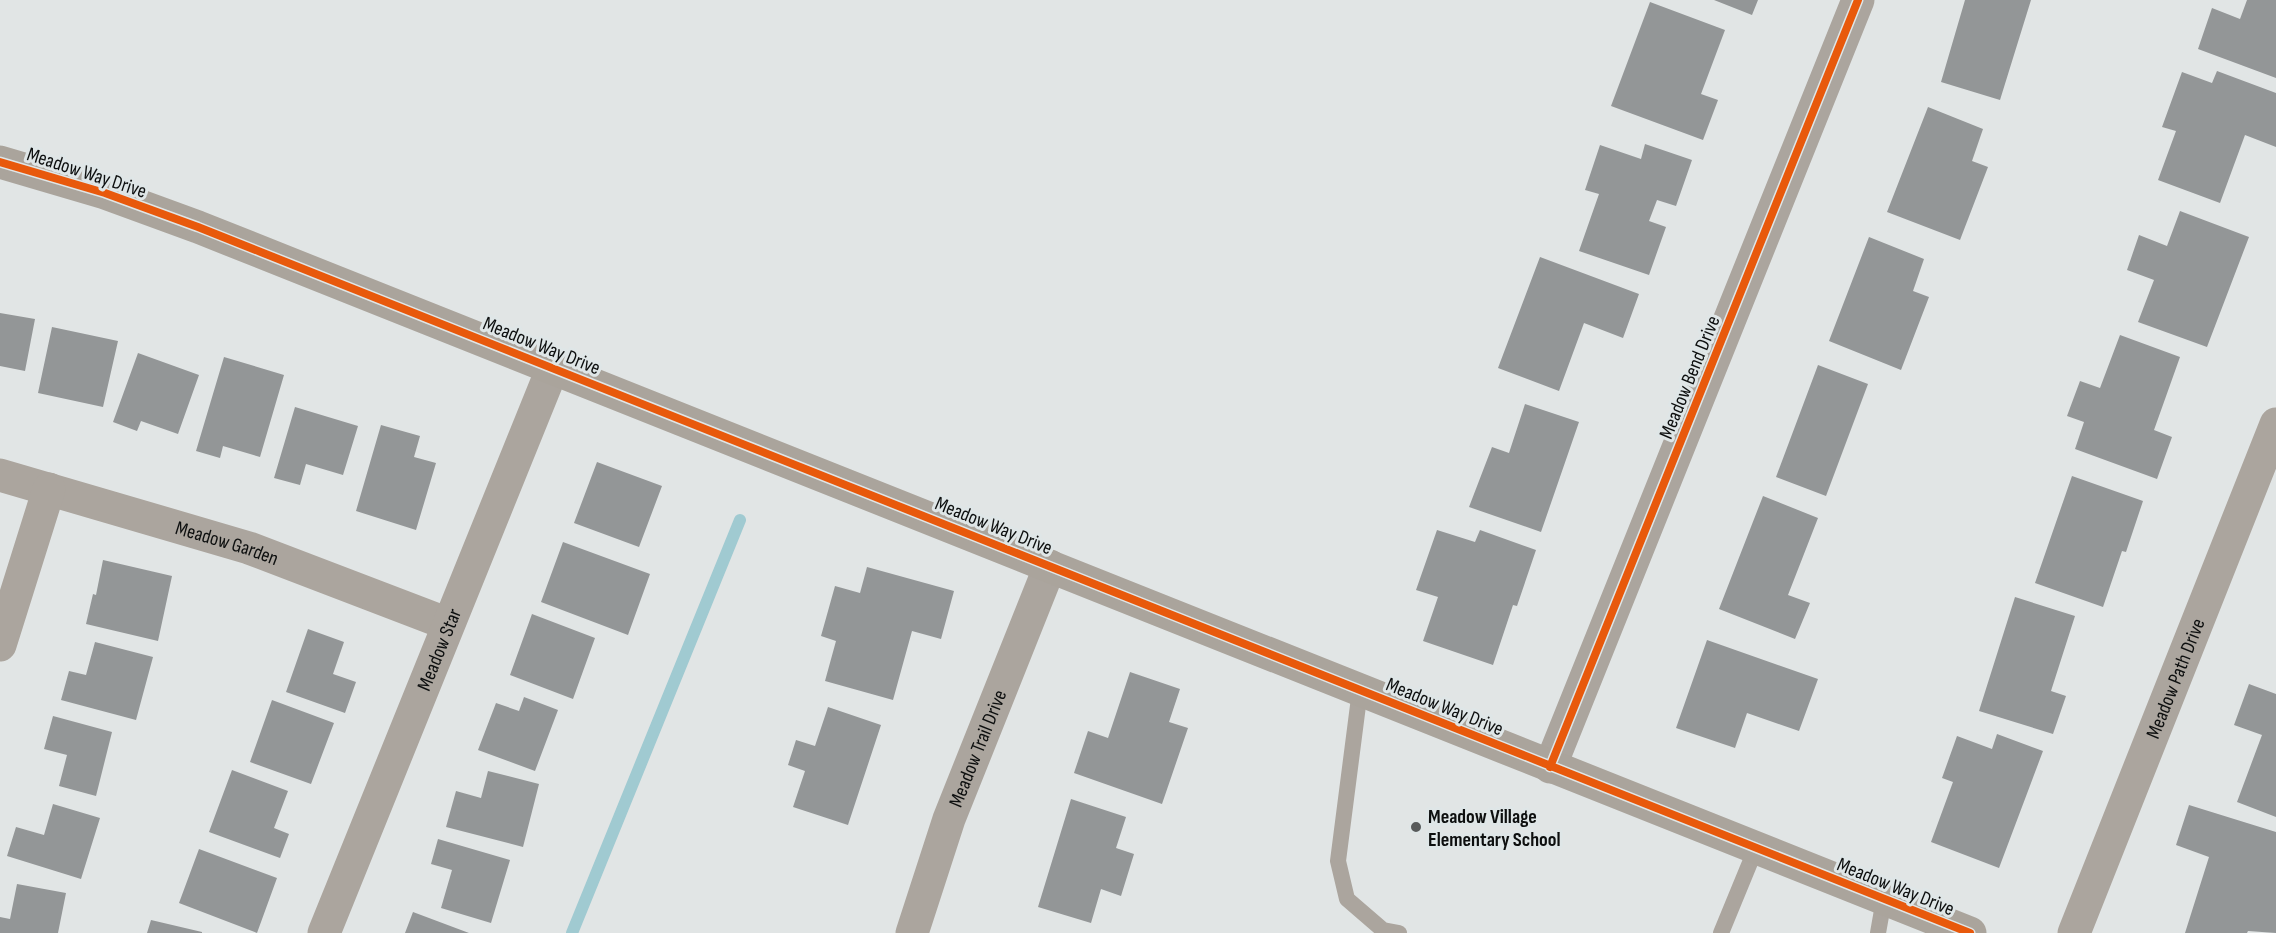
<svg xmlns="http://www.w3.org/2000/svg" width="2276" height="933" viewBox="0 0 2276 933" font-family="'Sofia Sans Condensed',sans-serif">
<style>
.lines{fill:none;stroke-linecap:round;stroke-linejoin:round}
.stream{stroke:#a0cad1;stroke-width:12}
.building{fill:#939697}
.lane{stroke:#aba59e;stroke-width:16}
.street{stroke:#aba59e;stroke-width:33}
.secondary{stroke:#aaa49c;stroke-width:33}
.cycleway-casing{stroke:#dfe6e7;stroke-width:11}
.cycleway{stroke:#e8590c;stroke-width:8}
.poi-dot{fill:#575a5a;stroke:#dfe6e7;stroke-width:2}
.labels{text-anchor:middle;stroke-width:6;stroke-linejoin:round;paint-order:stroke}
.street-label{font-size:20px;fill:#0d0f0f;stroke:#dfe6e7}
.poi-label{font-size:20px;font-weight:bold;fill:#0d0f0f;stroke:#dfe6e7;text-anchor:start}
</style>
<rect width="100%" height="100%" fill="#e1e5e5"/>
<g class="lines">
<path class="stream" d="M572 933 740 520"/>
</g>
<path class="building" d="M1714 0H1758L1752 15Z
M1965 0H2031L2000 100 1941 82Z
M2247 0H2276V78L2198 49 2212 8 2240 19Z
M1650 2 1725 30 1701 94 1718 100 1703 140 1611 106Z
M2217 71 2276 93V147L2245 135 2220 203 2158 180 2176 131 2162 127 2182 72 2212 83Z
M1928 107 1983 129 1972 161 1988 167 1960 240 1887 212Z
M1645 144 1692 160 1676 206 1657 200 1649 221 1666 227 1649 275 1579 251 1599 194 1585 190 1600 145 1641 159Z
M2180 211 2249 237 2207 347 2138 322 2154 280 2127 270 2139 235 2167 246Z
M1869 237 1924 259 1913 291 1929 297 1901 370 1829 341Z
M1540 257 1639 294 1623 338 1584 323 1559 391 1498 368Z
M0 313 35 319 25 371 0 366Z
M52 327 118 341 103 407 38 393Z
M2120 335 2180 357 2154 430 2172 437 2157 479 2075 449 2084 422 2067 416 2080 381 2100 388Z
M138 353 199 375 178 434 141 421 137 431 113 422Z
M224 357 284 375 260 457 223 446 220 458 196 451Z
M1818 365 1868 384 1826 496 1776 477Z
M1525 404 1579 422 1541 532 1469 507 1492 447 1509 453Z
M295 407 358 426 343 475 306 464 300 485 274 478Z
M381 425 420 436 414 457 436 463 416 530 356 511Z
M597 462 662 486 639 547 574 523Z
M2072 476 2143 501 2126 552 2122 551 2103 607 2035 583Z
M1763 496 1818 518 1788 595 1810 603 1795 639 1719 609Z
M1437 530 1475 542 1480 530 1536 550 1517 606 1513 605 1493 665 1423 641 1438 597 1416 590Z
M563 542 650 574 628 635 541 602Z
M103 560 172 576 158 641 86 624 93 594 96 595Z
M867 567 954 591 941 639 912 631 893 700 825 681 836 641 821 636 835 586 860 593Z
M2015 597 2075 616 2051 691 2066 696 2053 734 1979 711Z
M532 614 595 638 573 699 510 675Z
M308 629 344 642 333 674 356 682 345 713 286 692Z
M1707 640 1818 679 1799 731 1747 713 1735 748 1676 728Z
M95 642 153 657 136 720 61 700 69 671 86 675Z
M1130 672 1180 689 1169 722 1188 728 1162 804 1074 773 1088 731 1108 738Z
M2249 684 2276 694V817L2237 802 2262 735 2234 725Z
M524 697 558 710 535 771 478 750 496 703 519 711Z
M272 700 334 723 311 784 250 762Z
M828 707 881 725 848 825 793 807 805 771 788 765 796 740 815 746Z
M53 716 112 732 96 796 59 786 67 755 44 749Z
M1997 734 2043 751 1999 868 1931 842 1953 782 1942 778 1957 736 1992 749Z
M232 770 288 791 274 828 289 834 280 858 209 832Z
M488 771 539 784 523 847 446 827 456 791 481 798Z
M1071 799 1126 817 1116 848 1134 854 1121 896 1101 889 1091 923 1038 907Z
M53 804 100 818 81 879 7 856 16 827 44 835Z
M2189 805 2276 832V933L2248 931 2247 933H2185L2209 857 2176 845Z
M438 839 510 860 491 923 441 908 452 870 431 864Z
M199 849 277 878 257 933 179 903Z
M17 884 66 893 58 933H0V917L10 919Z
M413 912 469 933H405Z
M151 920 202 932V933H147Z"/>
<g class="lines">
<path class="lane" d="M1360 690 1338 861 1347 899 1383 930 1399 933
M1721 933 1756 848
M1878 933 1884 899"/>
<g class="street">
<path id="s1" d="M0 475 249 548 448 624"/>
<path d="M0 645 49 489"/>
<path d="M1550 767 1858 0"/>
<path id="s2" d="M324 933 553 367"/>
<path id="s3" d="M912 933 949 819 1050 566"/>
<path id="s4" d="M2074 933 2276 424"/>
</g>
<path class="secondary" d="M0 162 105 193 198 227 1970 933"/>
<defs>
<path id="cycleway" d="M0 162 105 193 198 227 1970 933
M1550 767 1858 0"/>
</defs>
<use href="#cycleway" class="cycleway-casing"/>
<use href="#cycleway" class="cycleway"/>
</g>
<circle class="poi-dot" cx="1416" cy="827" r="6"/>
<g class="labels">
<g class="street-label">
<text transform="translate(87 172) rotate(18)" y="7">Meadow Way Drive</text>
<text transform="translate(542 345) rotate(22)" y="7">Meadow Way Drive</text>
<text transform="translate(1689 377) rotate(-68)" y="7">Meadow Bend Drive</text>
<text transform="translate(994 525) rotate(22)" y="7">Meadow Way Drive</text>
<text dy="7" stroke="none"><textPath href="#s1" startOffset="237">Meadow Garden</textPath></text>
<text dy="7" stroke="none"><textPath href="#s2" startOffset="306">Meadow Star</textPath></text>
<text dy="7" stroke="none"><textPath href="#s4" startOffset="274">Meadow Path Drive</textPath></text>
<text transform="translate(1445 706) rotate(22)" y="7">Meadow Way Drive</text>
<text dy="7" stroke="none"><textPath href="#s3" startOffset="196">Meadow Trail Drive</textPath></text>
<text transform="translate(1896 886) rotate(22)" y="7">Meadow Way Drive</text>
</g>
<g class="poi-label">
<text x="1428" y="823">Meadow Village<tspan x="1428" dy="23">Elementary School</tspan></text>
</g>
</g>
</svg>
